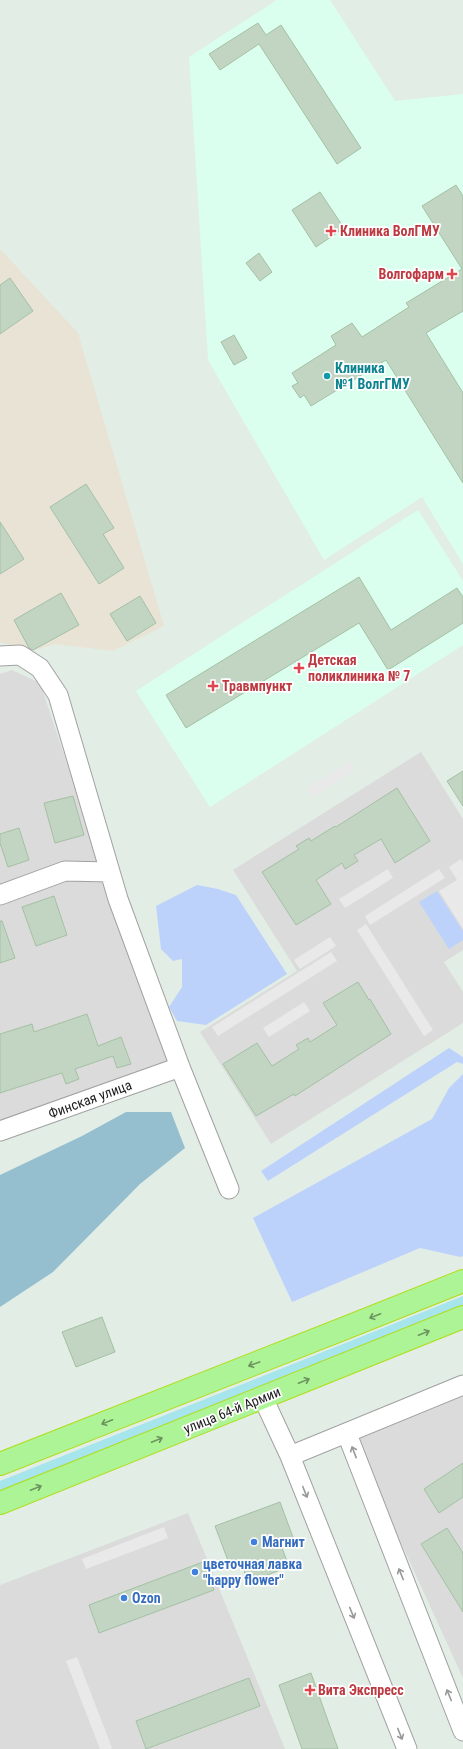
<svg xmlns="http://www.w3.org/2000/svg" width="463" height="1749" viewBox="0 0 463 1749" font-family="'Roboto Condensed',sans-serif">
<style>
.residential{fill:#dadbda}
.industrial{fill:#e8e3d4}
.education{fill:#daffef}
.grass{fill:#a6e5eb}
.forest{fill:#95bfcf}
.park{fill:#bdd2fb}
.parking{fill:#e9e9e9}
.building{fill:#c2d5c2;stroke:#a4c0a4}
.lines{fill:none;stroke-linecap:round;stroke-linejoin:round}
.minor-casing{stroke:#a1a1a1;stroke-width:21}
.trunk-casing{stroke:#b1dd1e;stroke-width:24}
.minor{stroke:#fff;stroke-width:19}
.trunk{stroke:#adf496;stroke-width:22}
.oneway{stroke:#6c9360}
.oneway2{stroke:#999}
.health-dot{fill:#e0444e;stroke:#fff;stroke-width:1.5}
.culture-dot{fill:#0f9aa8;stroke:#fff;stroke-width:1.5}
.shop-dot{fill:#3f7fe0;stroke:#fff;stroke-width:1.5}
.labels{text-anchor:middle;stroke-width:3.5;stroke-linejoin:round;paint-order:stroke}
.health-label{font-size:14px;font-weight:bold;fill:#be3a42;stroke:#fff;text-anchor:start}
.culture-label{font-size:14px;font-weight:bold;fill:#0d838f;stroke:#fff;text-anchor:start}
.street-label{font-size:14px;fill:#1d1d1d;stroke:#fff}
.shop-label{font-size:14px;font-weight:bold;fill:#366cbe;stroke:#fff;text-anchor:start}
</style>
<rect width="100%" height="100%" fill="#e2eee5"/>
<path class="residential" d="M12 670 40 683 118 915 177 1059 0 1122V674Z
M421 752 463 819V950L444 962 463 992V1023L271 1144 200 1032 297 971 233 870Z
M463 1394V1678L353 1438Z
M188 1513 285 1749H0V1585Z"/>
<path class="industrial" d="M0 249 78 333 164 626 113 651 55 644 31 651 0 642Z"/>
<path class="education" d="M277 0H330L395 101 463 94V564L422 497 324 560 208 360 189 57Z
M418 510 463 581V645L210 807 136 691Z"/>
<path class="grass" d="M463 1296V1307L0 1493V1481Z"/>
<path class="forest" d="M126 1112H171L185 1148 140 1184 53 1272 0 1307V1175L82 1136Z"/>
<path class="park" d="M197 885 218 889 236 895 287 974 206 1025 177 1021 169 1007 182 987V959L173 961 161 949 156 906Z
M437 891 463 931V940L449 949 419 902Z
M449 1048 463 1057V1064L457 1062 268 1181 261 1171Z
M463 1074V1256L460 1257 420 1248 292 1302 253 1218 432 1119 449 1088Z"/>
<path class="parking" d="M350 761 355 770 312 798 306 789Z
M461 859 463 862V929L439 891 457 880 449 867Z
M388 869 393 878 345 908 339 899Z
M439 869 445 878 370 925 365 916Z
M366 924 433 1030 424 1036 357 930Z
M330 937 336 946 300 969 294 960Z
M331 952 337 961 218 1036 212 1027Z
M304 1002 310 1011 269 1037 263 1028Z
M164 1527 168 1538 86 1569 82 1559Z
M77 1657 112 1748 110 1749H100L66 1661Z"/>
<path class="building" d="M258 23 266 35 281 25 361 148 337 164 259 44 220 70 209 54Z
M456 185 463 196V311L426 333 463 393V483L386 360 311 406 304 395 300 398 292 386 298 383 292 373 336 345 331 336 352 323 362 337 409 307 406 303 462 269 422 206Z
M320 192 344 228 316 247 292 210Z
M259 253 272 272 260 281 246 263Z
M10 278 33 311 0 334V285Z
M234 335 247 358 234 365 221 342Z
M86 484 114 528 103 534 124 568 99 584 50 507Z
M0 522 24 559 0 574Z
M359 577 391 630 457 588 463 597V623L388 670 359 623 186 728 166 695Z
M61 593 79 625 33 650 29 648 14 620Z
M140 596 156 623 127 641 110 614Z
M463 771V806L447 781Z
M397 788 430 841 395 863 381 839 354 855 358 861 345 869 342 863 316 880 331 904 296 925 262 872 299 849 296 846 309 838 311 841 335 826 336 827Z
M73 796 84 835 55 843 44 803Z
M19 828 29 860 8 867 0 843V834Z
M54 896 67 935 36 946 22 907Z
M0 921H2L15 958 0 963Z
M358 982 369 1000 370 999 391 1034 295 1096 294 1094 256 1116 223 1064 257 1043 272 1066 299 1049 296 1045 308 1038 310 1042 337 1025 323 1003Z
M87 1014 98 1046 121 1037 131 1064 117 1068 113 1056 75 1069 79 1079 66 1084 62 1073 0 1093V1034L32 1024 34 1032Z
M102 1317 115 1352 76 1367 62 1332Z
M463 1463V1497L439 1513 424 1489Z
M280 1502 294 1540 281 1545 289 1567 248 1582 241 1562 230 1566 215 1526Z
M447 1528 463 1553V1612L421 1544Z
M203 1562 214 1590 99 1633 89 1605Z
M311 1673 338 1749H302L279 1685Z
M249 1678 260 1706 146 1749 136 1721Z"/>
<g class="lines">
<defs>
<path id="minor" d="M0 656 20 655 40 668 58 695 118 899 180 1067 229 1189
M0 895 65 871 110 872
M0 1131 180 1067
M263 1398 290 1456 407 1749
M347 1434 463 1731
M290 1456 463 1385"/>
<path id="trunk" d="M0 1464C154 1403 309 1343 463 1281
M0 1503 463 1317"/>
</defs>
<use href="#minor" class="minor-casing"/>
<use href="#trunk" class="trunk-casing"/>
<use href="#minor" class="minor"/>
<use href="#trunk" class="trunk"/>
</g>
<defs><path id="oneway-shaft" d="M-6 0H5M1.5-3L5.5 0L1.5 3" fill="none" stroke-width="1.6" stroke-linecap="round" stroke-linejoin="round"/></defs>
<g class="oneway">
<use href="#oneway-shaft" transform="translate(375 1316) rotate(158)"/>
<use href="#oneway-shaft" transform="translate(424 1333) rotate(-22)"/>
<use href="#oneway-shaft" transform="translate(254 1364) rotate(160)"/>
<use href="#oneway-shaft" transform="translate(304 1381) rotate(-22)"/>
<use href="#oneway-shaft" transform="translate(107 1422) rotate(158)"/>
<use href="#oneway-shaft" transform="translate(157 1440) rotate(-22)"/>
<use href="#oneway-shaft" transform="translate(36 1488) rotate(-22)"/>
</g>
<g class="oneway2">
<use href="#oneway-shaft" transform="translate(354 1452) rotate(-111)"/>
<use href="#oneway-shaft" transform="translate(305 1492) rotate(68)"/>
<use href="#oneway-shaft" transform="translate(401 1574) rotate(-112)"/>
<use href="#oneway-shaft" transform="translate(352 1613) rotate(68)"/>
<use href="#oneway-shaft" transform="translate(449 1695) rotate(-112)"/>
<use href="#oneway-shaft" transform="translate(400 1734) rotate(68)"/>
</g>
<g class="health-dot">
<path d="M329 225h4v4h4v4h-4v4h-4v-4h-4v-4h4z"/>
<path d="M450 268h4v4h4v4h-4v4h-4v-4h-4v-4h4z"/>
<path d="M297 662h4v4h4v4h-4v4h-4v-4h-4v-4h4z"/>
<path d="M211 680h4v4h4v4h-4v4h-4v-4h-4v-4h4z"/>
<path d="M308 1684h4v4h4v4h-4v4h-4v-4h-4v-4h4z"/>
</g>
<circle class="culture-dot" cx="327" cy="376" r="4"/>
<g class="shop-dot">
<circle cx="254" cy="1542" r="4"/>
<circle cx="195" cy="1572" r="4"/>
<circle cx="124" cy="1598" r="4"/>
</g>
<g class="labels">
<g class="health-label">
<text x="340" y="236">Клиника ВолГМУ</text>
<text x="444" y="279" text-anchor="end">Волгофарм</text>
<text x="308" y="665">Детская<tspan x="308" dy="16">поликлиника № 7</tspan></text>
<text x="222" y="691">Травмпункт</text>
<text x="318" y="1695">Вита Экспресс</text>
</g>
<g class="culture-label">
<text x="335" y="373">Клиника<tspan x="335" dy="16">№1 ВолгГМУ</tspan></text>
</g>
<g class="street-label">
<text transform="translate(90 1099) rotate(-20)" y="5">Финская улица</text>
<text transform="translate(232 1410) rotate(-22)" y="5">улица 64-й Армии</text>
</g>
<g class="shop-label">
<text x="262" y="1547">Магнит</text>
<text x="203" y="1569">цветочная лавка<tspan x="203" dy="16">"happy flower"</tspan></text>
<text x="132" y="1603">Ozon</text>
</g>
</g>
</svg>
